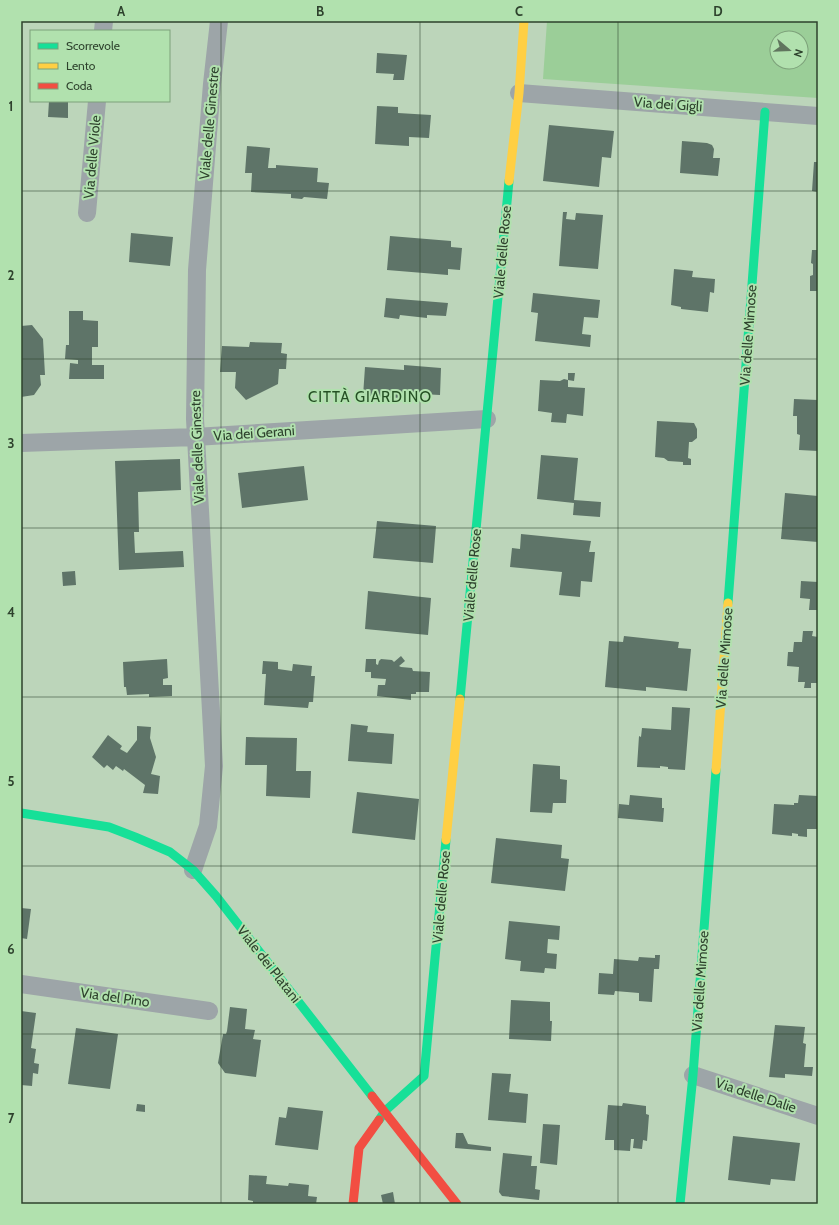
<svg xmlns="http://www.w3.org/2000/svg" width="839" height="1225" viewBox="0 0 839 1225" font-family="Cabin,sans-serif">
<style>
.green{fill:#9bce98;fill-rule:evenodd}
.building{fill:#5e7468}
.lines{fill:none;stroke-linecap:round;stroke-linejoin:round}
.street{stroke:#9da5a8;stroke-width:18}
.fast{stroke:#16e098;stroke-width:9}
.slow{stroke:#ffcf43;stroke-width:9}
.jam{stroke:#f24e42;stroke-width:9}
.grid{fill:none;stroke:#2e422d;stroke-width:1;stroke-opacity:0.55}
.labels{text-anchor:middle;stroke-width:4;stroke-linejoin:round;paint-order:stroke}
.street-label{font-size:14px;fill:#2e422d;stroke:#b1e1ae}
.neighbourhood-label{font-size:15px;letter-spacing:1px;fill:#255024;stroke:#b1e1ae}
.neatline{fill:none;stroke:#2e422d;stroke-width:1.5}
.grid-label{font-size:13px;text-anchor:middle;font-weight:bold;fill:#2e422d}
</style>
<rect width="100%" height="100%" fill="#bcd5ba"/>
<path class="green" d="M547 21H818V98L543 79ZM777 38H801V62H777Z"/>
<path class="building" d="M377 53 407 55 404 80H393L394 74 376 73Z
M49 101H68V118L48 117Z
M377 106 398 107V113L431 115 429 138 409 137V146L375 144Z
M549 125 614 131 611 158 602 157 599 187 543 181Z
M682 141 707 143 712 145 714 149 713 158H720L718 176 680 173Z
M247 146 270 148 268 168H276V165L318 168 317 182 329 183 327 199 304 197 302 199 291 198V194L251 192 252 173H245Z
M814 162H818V192L812 191Z
M563 212H567L566 219 575 220 576 213 603 215 598 269 559 266Z
M131 233 173 237 170 266 129 262Z
M390 236 451 241V247L462 248 460 270 448 269V275L387 270Z
M812 250H818V291H810V276L813 275V264L811 263Z
M674 269 693 271 692 277 715 279 714 293 710 292 708 312 681 309V307L671 305Z
M533 293 600 300 598 318 584 317 582 334 591 335 590 347 535 341 538 313 531 312Z
M386 298 448 303 446 316 427 315V318L400 315 399 319 384 317Z
M69 311H83V320L98 321V347H92V365H104V379H69L70 363 78 364V360L65 359 66 345H69Z
M32 325 43 339 45 375H40L41 385 34 395 21 397V326Z
M250 342 282 343 281 353 287 354 286 369H279L278 384 246 400 235 388 236 372H220L222 346 249 347Z
M404 365 441 368 440 395 402 393V398L363 396 365 367 404 370Z
M568 373H575L574 381 568 380Z
M564 379 568 380V387L585 388 583 416 567 414 566 423 551 422 552 413 538 411 540 380 560 381Z
M794 399 818 400V451L799 450 800 435 797 434V416H793Z
M657 421 694 423 697 429V438L692 442H689L688 458 691 459V465H683V462L668 461 664 458 655 457Z
M541 455 578 458 574 500 601 502 600 517 573 515 574 503 537 499Z
M180 459 181 490 138 492 139 532H134L135 553 183 551 184 567 119 570 115 461Z
M304 466 308 500 242 508 238 473Z
M785 493 818 496V542L781 539Z
M377 521 436 526 433 563 373 558Z
M521 534 591 541 589 552H595L592 582 581 581 580 597 559 595 562 572 510 567 512 548 520 549Z
M75 571 76 585 63 586 62 572Z
M801 581 818 582V610H809L810 599 800 598Z
M368 591 431 598 428 635 365 629Z
M803 631H813L812 636 818 637V683H811V688H804L805 682H798L799 667 787 666 788 652H793L794 642H802Z
M624 636 679 642 678 648 691 649 687 691 646 687V691L605 687 609 641 623 642Z
M401 656 405 661 399 666 401 667 412 668 413 671 430 672 429 692H416V694H411V700L377 696 378 685H385L386 679 371 678V672H365L366 659H376V664L378 665 379 661 381 659 392 660 394 662Z
M167 659 168 678 163 679V685H172V696L149 697V694L127 695 126 687H124L123 662Z
M263 661 278 662V669L292 671 293 664 312 666 311 676H315L313 702H309L308 708 264 705 266 674H262Z
M672 707 690 708 685 770 668 769V767L660 766V768L637 767 639 736 641 737 642 728 671 730Z
M351 724 368 726 367 732 394 734 392 764 348 761Z
M137 726 151 727 150 738 156 757 151 774 160 776 158 794 143 793 145 785 124 769 123 771 116 766 113 770 107 765 104 768 92 757 108 735 122 746 120 749 127 753 137 740Z
M246 737 297 738 296 771H311L310 798 266 796 267 765H245Z
M533 764 560 766V779L567 780 566 803H553L552 813 530 812Z
M357 792 419 799 415 840 352 833Z
M630 795 662 798V808H664L663 822 618 818 619 804 629 805Z
M799 795 818 796V829H807V837L798 836V834L792 833V836L772 834 774 804 794 805V803H798Z
M496 838 562 845 561 858 569 859 565 891 491 883Z
M21 908 31 909 27 939 21 938Z
M509 921 560 926 559 940 548 939 547 953 557 954 556 969 545 968 544 973 520 971 521 961 505 959Z
M655 955H660L659 969H654L652 1002 639 1001V993L615 991 614 995 598 994 599 973 613 974 614 959 638 961 639 957 655 958Z
M511 1000 550 1002V1021H552L551 1041 509 1039Z
M230 1007 247 1009 245 1029 255 1030 253 1039 261 1040 256 1077 225 1073 218 1063 223 1034H226L227 1031Z
M21 1011 36 1013 31 1048 36 1049 34 1063 39 1064 38 1074 33 1073 32 1086 21 1085Z
M775 1025 805 1027 803 1043 806 1044 804 1067H813L812 1076 785 1074V1078L769 1077Z
M76 1028 118 1034 110 1089 68 1084Z
M492 1073 511 1074 509 1092 528 1094 526 1123 488 1120Z
M623 1103 646 1106V1114L649 1115 647 1141 643 1140 642 1149 633 1148 634 1139H631L630 1151 614 1150V1140H605L608 1105 622 1106Z
M137 1104 145 1105V1112L136 1111Z
M288 1107 323 1111 318 1150 275 1145 279 1117 286 1118Z
M543 1124 560 1125 557 1165 540 1163Z
M456 1133H463L468 1144 491 1147V1151L455 1148Z
M733 1136 800 1143 795 1181 771 1179 770 1185 728 1180Z
M503 1153 532 1156 531 1166H537L535 1189 540 1190 539 1200 502 1196 499 1192Z
M249 1175 267 1176 266 1184 288 1186 289 1183 309 1185 308 1196 317 1197 316 1204H253V1201L248 1200Z
M393 1192 395 1204H383L381 1195Z"/>
<g class="lines">
<path class="street" d="M103 31 104 21
M519 93 818 116
M87 213 97 101
M21 443 195 437 487 419
M193 870 208 826 214 766 195 419 197 270 212 84 219 21
M21 984 209 1011
M693 1075 818 1116"/>
<path class="fast" d="M728 603 765 112
M460 699 509 181
M21 813 109 827 135 837 170 852 193 870 216 896 372 1096
M379 1120 385 1111 424 1076 446 840
M680 1204 693 1075 716 770"/>
<path class="slow" d="M509 181 519 93 524 21
M716 770 728 603
M446 840 460 699"/>
<path class="jam" d="M372 1096 457 1204
M353 1204 359 1148 379 1120"/>
</g>
<path class="grid" d="M221 21V1204M420 21V1204M618 21V1204M21 191H818M21 359H818M21 528H818M21 697H818M21 866H818M21 1034H818"/>
<g class="labels">
<g class="street-label">
<text transform="translate(668 104) rotate(4)" y="5">Via dei Gigli</text>
<text transform="translate(209 123) rotate(-85)" y="5">Viale delle Ginestre</text>
<text transform="translate(92 157) rotate(-85)" y="5">Via delle Viole</text>
<text transform="translate(502 252) rotate(-85)" y="5">Viale delle Rose</text>
<text transform="translate(748 335) rotate(-86)" y="5">Via delle Mimose</text>
<text transform="translate(254 433) rotate(-4)" y="5">Via dei Gerani</text>
<text transform="translate(197 447) rotate(-92)" y="5">Viale delle Ginestre</text>
<text transform="translate(472 575) rotate(-85)" y="5">Viale delle Rose</text>
<text transform="translate(724 658) rotate(-86)" y="5">Via delle Mimose</text>
<text transform="translate(441 897) rotate(-85)" y="5">Viale delle Rose</text>
<text transform="translate(269 964) rotate(52)" y="5">Viale dei Platani</text>
<text transform="translate(700 981) rotate(-86)" y="5">Via delle Mimose</text>
<text transform="translate(115 997) rotate(8)" y="5">Via del Pino</text>
<text transform="translate(756 1095) rotate(18)" y="5">Via delle Dalie</text>
</g>
<g class="neighbourhood-label">
<text x="370" y="402">CITTÀ GIARDINO</text>
</g>
</g>
<rect width="839" height="1225" fill="none" stroke="#b1e1ae" stroke-width="44"/>
<rect x="30" y="30" width="140" height="72" fill="#b1e1ae" stroke="#7da17a"/>
<rect x="38" y="43" width="20" height="6" fill="#16e098" stroke="#7da17a"/>
<text x="66" y="50" font-size="12" fill="#2e422d">Scorrevole</text>
<rect x="38" y="63" width="20" height="6" fill="#ffcf43" stroke="#7da17a"/>
<text x="66" y="70" font-size="12" fill="#2e422d">Lento</text>
<rect x="38" y="83" width="20" height="6" fill="#f24e42" stroke="#7da17a"/>
<text x="66" y="90" font-size="12" fill="#2e422d">Coda</text>
<g transform="translate(789 50) rotate(109)"><circle r="19" fill="#b1e1ae" stroke="#7da17a"/>
<path d="M0-3L7 15L0 10L-7 15Z" fill="#60755e"/>
<text y="-6" font-size="11" font-weight="bold" text-anchor="middle" fill="#2e422d">N</text>
</g>
<rect x="22" y="22" width="795" height="1181" class="neatline"/>
<g class="grid-label">
<text x="121" y="16">A</text>
<text x="320" y="16">B</text>
<text x="519" y="16">C</text>
<text x="718" y="16">D</text>
<text x="11" y="111">1</text>
<text x="11" y="280">2</text>
<text x="11" y="448">3</text>
<text x="11" y="617">4</text>
<text x="11" y="786">5</text>
<text x="11" y="954">6</text>
<text x="11" y="1123">7</text>
</g>
</svg>
